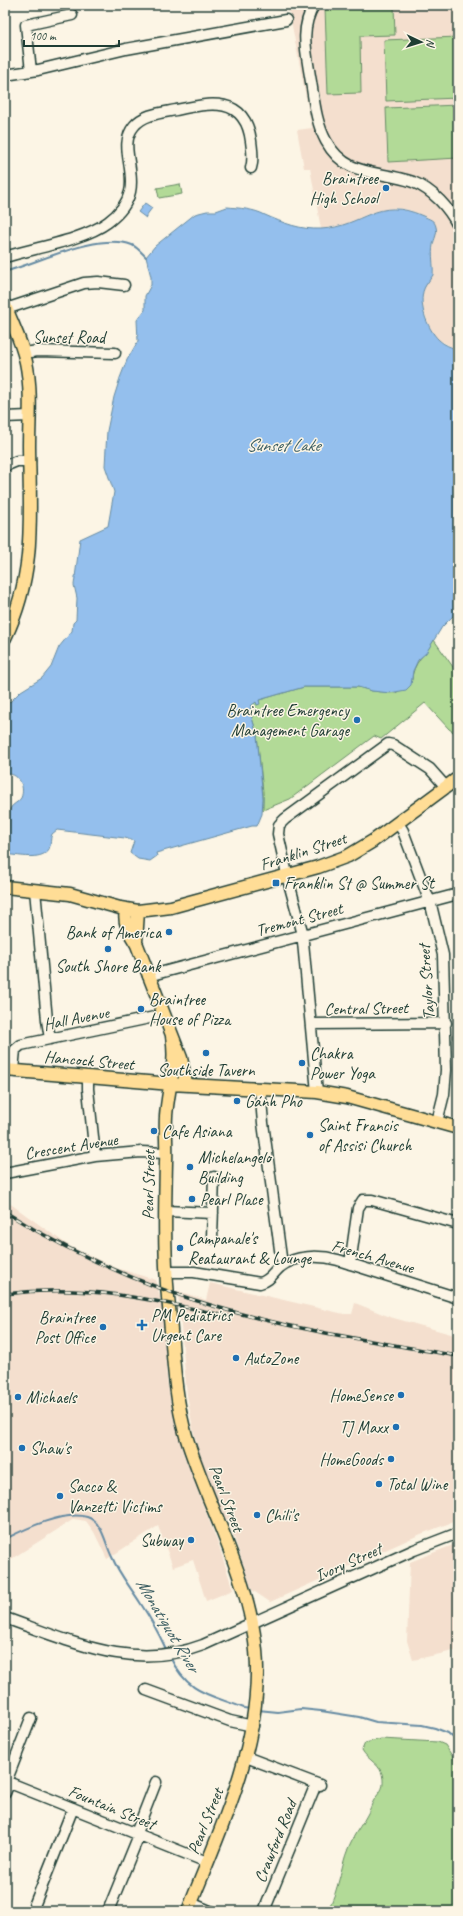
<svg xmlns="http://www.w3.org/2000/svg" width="463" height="1916" viewBox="0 0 463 1916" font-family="Caveat,sans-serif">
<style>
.built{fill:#f4dfce}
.green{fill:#b2da97;stroke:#688c66}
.water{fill:#94bfed;stroke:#658ba3}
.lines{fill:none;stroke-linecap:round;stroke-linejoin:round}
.stream{stroke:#658ba3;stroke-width:2}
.minor-casing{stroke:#1f3d34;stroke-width:13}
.major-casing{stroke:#1f3d34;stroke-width:15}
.minor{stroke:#fcf5e5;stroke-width:10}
.major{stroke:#ffdd96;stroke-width:12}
.rail-casing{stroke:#1f3d34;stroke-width:3.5}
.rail{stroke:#fcf5e5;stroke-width:2;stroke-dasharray:6;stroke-linecap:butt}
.poi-dot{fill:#1f6fb2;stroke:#fcf5e5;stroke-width:1.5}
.labels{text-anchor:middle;stroke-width:3;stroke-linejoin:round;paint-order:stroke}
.poi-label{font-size:17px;fill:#1f3d34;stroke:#fcf5e5;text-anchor:start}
.street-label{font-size:17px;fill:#1f3d34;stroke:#fcf5e5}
.water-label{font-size:18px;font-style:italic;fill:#3c5e62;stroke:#fcf5e5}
</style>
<rect width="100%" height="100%" fill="#fcf5e5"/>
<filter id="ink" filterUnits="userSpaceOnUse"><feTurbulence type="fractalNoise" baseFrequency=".025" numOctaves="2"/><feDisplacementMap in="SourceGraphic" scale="8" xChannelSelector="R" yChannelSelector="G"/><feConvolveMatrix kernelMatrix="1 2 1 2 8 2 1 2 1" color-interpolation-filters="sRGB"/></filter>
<g filter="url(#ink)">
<path class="built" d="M288 5H458V350L437 339 429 326 423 308V293L425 285 433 275 434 270 432 252 435 239 429 218 409 210 395 208 371 213 344 225 321 229 310 168H304L297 130 312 128Z
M5 1200 69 1246 116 1268 156 1280 162 1306 167 1379 174 1420 184 1455 220 1549 233 1590 206 1601 193 1560 173 1567 158 1526 107 1559 94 1532 86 1521 74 1519 5 1563Z
M210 1283 344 1314H352L355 1303 390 1317 458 1336V1520L421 1534 270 1602 252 1590 228 1519 225 1520 199 1452 193 1429 187 1395 178 1291 206 1300Z
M458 1543V1650L413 1660 407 1641 410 1562Z"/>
<path class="green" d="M394 6 395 35 360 36 361 93 328 94 325 8Z
M458 37V98L386 101 384 40Z
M458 105V158L388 162 386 108Z
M180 184 182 194 159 198 157 188Z
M434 640 458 674V735L449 729 425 703 381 739 374 736 290 799 263 810V792L257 735 250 711 251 706 256 702 257 705 259 704V700L304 687H358L372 691 396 693 412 680C412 664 426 653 434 640Z
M5 842H9L6 880 5 879Z
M381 1739 438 1742 445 1745 458 1765V1911H327C341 1888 340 1861 353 1838 357 1830 363 1823 367 1815 370 1810 371 1805 374 1800 379 1792 384 1790 383 1779 382 1764 368 1761 362 1750L365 1743Z"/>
<path class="water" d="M145 203 152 208 146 216V218L138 212Z
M227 207C239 208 254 209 265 215 283 223 301 230 321 229 363 227 377 195 423 216 429 219 435 220 436 227 438 233 434 239 433 245 431 255 434 265 433 275 431 278 428 282 426 285 416 300 427 329 439 340 444 345 451 347 458 350V611L442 627 426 653 418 660 413 671 411 685 406 690 390 693 372 691 358 687H304L259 700 260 704 257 705 256 702 251 706 250 711 257 735 263 798 262 814 257 826H252L156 853 157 856 150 861 138 859 130 853 134 841 125 838 57 830 52 834C50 838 51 845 49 849 43 860 22 856 12 855L8 851 10 809C12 804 18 803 21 798 26 786 18 772 5 774V707L21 691 42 678 51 667 59 647 72 631 73 623 76 620 77 598 74 585 80 539 108 526 114 492 105 466 107 431 114 397 120 378 127 360 138 341 137 320 145 310V296L151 285V277L146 257 155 246 195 214 207 211H216Z"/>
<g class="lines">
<path class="stream" d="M7 271C40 262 98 232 132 245 137 247 142 253 146 257
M5 1539C25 1529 64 1510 87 1517 103 1522 105 1544 112 1557 119 1574 131 1588 141 1604 151 1619 159 1634 166 1649
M170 1657C188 1694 209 1694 244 1708L250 1709
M258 1710 278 1712 301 1709 321 1711 359 1717 376 1722 422 1725 435 1728 448 1733 458 1742"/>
<defs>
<path id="minor" d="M314 5C300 28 306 51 310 76 314 97 315 121 326 141 346 178 379 170 413 182 433 190 449 208 458 226
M31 71 26 25 72 15
M5 75 38 70 126 49 286 20
M5 257C34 248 84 240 108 222 155 187 112 153 134 126 144 114 161 113 176 110 209 103 245 95 251 141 252 150 254 159 251 168
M6 309 84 283 98 282 124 285
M24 353 38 351 115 353
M5 417 29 416
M5 466 17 461H30
M398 823 403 831 431 905 443 955 446 1070 444 1094 437 1122
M35 890 47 1020 50 1039
M148 976 458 894
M311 1024 446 1023
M13 1070 15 1050 21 1045 164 1015
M88 1077V1089L95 1156
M260 1088 263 1123 281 1257 284 1264
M317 1092 302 931 289 883 278 834 279 825 285 819 388 744 393 745 430 769 446 787
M5 1173 95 1156 141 1152 166 1153
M165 1211 213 1213
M212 1238 214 1177
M350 1264 358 1208 363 1200H372L458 1224
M166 1272H194L260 1283C270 1281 273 1273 280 1267 295 1255 320 1255 338 1260L458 1298
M5 1618C71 1641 132 1672 203 1645L414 1550 458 1533
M146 1690 230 1721 253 1726
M246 1757 320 1785
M5 1781 207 1862
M6 1782 31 1718
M5 1793 9 1783
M136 1833 156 1782
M191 1903 210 1911
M32 1911 73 1808
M108 1911 139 1835
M264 1911 316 1784"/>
<path id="major" d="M5 305C12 324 22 342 26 362 32 390 29 419 29 447 30 516 36 574 5 638
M5 887 70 894 120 908 138 911 171 907 318 867 348 856 373 841 458 778
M126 910C123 924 130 933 137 945L181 1058 186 1083
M136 942 138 911
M172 1036C177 1065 168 1088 166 1116 165 1131 167 1146 166 1162 165 1207 164 1252 168 1297 173 1343 173 1392 186 1436 210 1514 258 1590 257 1674 256 1758 218 1834 188 1911
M5 1070 171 1084 317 1092 347 1097 458 1128"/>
</defs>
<use href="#minor" class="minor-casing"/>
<use href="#major" class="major-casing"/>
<use href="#minor" class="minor"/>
<use href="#major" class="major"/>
<defs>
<path id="rail" d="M5 1212C72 1254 144 1286 220 1308 298 1331 379 1342 458 1356
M5 1294C86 1284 152 1299 230 1317"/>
</defs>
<use href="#rail" class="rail-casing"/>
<use href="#rail" class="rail"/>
</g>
</g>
<g class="poi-dot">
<circle cx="386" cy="188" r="4"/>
<circle cx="357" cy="720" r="4"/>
<rect x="272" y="879" width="8" height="8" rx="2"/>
<circle cx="169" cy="932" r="4"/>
<circle cx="108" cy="949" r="4"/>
<circle cx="141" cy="1009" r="4"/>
<circle cx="206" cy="1053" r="4"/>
<circle cx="302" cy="1063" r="4"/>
<circle cx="237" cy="1101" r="4"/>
<circle cx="154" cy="1131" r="4"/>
<circle cx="310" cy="1135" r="4"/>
<circle cx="190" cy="1167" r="4"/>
<circle cx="192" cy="1199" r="4"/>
<circle cx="180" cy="1248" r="4"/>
<path d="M140 1319h4v4h4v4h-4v4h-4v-4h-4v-4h4z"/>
<circle cx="103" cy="1327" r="4"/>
<circle cx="236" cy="1358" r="4"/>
<circle cx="401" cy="1395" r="4"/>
<circle cx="18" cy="1397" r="4"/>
<circle cx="396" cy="1427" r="4"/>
<circle cx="22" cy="1448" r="4"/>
<circle cx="391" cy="1459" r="4"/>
<circle cx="379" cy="1484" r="4"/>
<circle cx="60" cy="1496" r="4"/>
<circle cx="257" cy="1515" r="4"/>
<circle cx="191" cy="1540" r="4"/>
</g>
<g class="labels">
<g class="poi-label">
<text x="378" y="184" text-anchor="end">Braintree<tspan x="378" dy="20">High School</tspan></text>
<text x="349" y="716" text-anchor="end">Braintree Emergency<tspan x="349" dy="20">Management Garage</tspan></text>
<text x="284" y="889">Franklin St @ Summer St</text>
<text x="161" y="938" text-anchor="end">Bank of America</text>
<text x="108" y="972" text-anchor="middle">South Shore Bank</text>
<text x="149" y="1005">Braintree<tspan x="149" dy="20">House of Pizza</tspan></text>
<text x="310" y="1059">Chakra<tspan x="310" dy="20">Power Yoga</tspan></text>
<text x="206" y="1076" text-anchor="middle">Southside Tavern</text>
<text x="245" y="1107">Gánh Pho</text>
<text x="318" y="1131">Saint Francis<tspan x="318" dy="20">of Assisi Church</tspan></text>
<text x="162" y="1137">Cafe Asiana</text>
<text x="198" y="1163">Michelangelo<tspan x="198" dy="20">Building</tspan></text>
<text x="200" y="1205">Pearl Place</text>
<text x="188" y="1244">Campanale's<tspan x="188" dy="20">Reataurant &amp; Lounge</tspan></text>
<text x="151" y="1321">PM Pediatrics<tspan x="151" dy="20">Urgent Care</tspan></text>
<text x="95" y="1323" text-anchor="end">Braintree<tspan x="95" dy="20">Post Office</tspan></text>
<text x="244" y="1364">AutoZone</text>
<text x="393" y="1401" text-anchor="end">HomeSense</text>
<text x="26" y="1403">Michaels</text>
<text x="388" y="1433" text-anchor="end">TJ Maxx</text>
<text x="30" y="1454">Shaw's</text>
<text x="383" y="1465" text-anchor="end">HomeGoods</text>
<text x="387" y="1490">Total Wine</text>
<text x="68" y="1492">Sacco &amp;<tspan x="68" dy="20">Vanzetti Victims</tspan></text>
<text x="265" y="1521">Chili's</text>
<text x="183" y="1546" text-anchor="end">Subway</text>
</g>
<g class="street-label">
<text x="69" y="343">Sunset Road</text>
<text transform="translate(303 851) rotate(-18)" y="6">Franklin Street</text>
<text transform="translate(299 919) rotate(-15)" y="6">Tremont Street</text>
<text transform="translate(426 982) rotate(-94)" y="6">Taylor Street</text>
<text transform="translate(366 1008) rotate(-1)" y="6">Central Street</text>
<text transform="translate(76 1018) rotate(-11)" y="6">Hall Avenue</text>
<text transform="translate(89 1060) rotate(5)" y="6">Hancock Street</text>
<text transform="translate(71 1146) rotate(-9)" y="6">Crescent Avenue</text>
<text transform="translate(148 1185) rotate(-89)" y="6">Pearl Street</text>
<text transform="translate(373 1256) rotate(16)" y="6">French Avenue</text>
<text transform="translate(227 1498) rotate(69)" y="6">Pearl Street</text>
<text transform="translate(348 1562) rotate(-24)" y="6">Ivory Street</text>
<text transform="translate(112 1807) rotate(22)" y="6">Fountain Street</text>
<text transform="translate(205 1821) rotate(-68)" y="6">Pearl Street</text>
<text transform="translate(275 1841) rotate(-68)" y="6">Crawford Road</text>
</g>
<g class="water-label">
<text x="283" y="451">Sunset Lake</text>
<text transform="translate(168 1625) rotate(59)" y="6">Monatiquot River</text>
</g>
</g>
<rect width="463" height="1916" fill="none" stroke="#fcf5e5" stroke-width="20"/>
<rect x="10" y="10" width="443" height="1896" fill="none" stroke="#1f3d34" stroke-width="1.5" filter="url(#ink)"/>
<g transform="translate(421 42) rotate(94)" stroke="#fcf5e5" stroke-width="3" paint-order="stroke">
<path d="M0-3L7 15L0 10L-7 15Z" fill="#1f3d34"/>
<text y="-6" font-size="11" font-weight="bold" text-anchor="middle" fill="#1f3d34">N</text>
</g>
<path d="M24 40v6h95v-6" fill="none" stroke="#1f3d34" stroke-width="2"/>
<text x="30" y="40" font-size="12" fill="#1f3d34" stroke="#fcf5e5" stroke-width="3" paint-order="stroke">100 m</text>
</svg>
